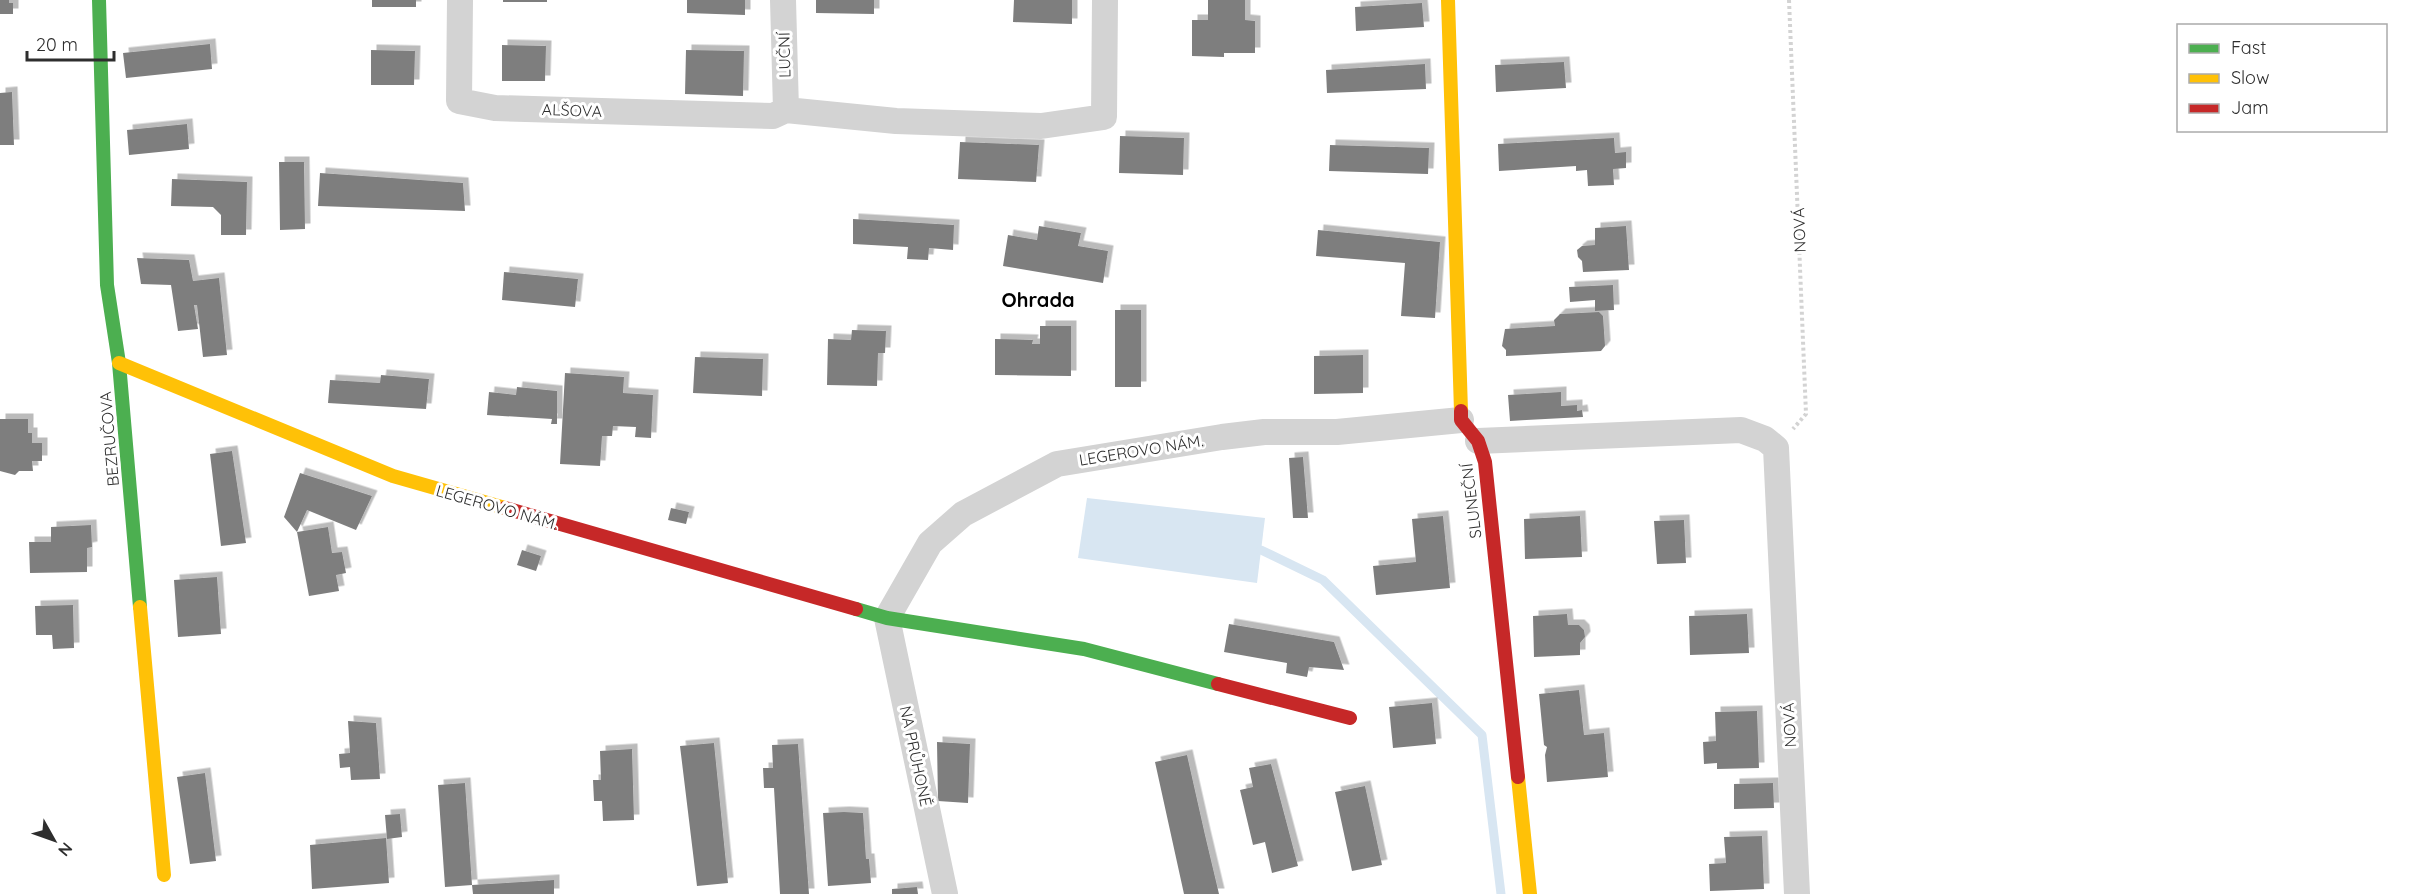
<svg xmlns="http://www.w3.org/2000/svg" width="2411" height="894" viewBox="0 0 2411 894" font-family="Quicksand,sans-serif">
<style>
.water{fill:#d8e6f2}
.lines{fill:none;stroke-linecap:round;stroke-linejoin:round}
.stream{stroke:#d8e6f2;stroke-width:9}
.building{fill:#7e7e7e;filter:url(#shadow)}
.path{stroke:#d3d3d3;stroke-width:4;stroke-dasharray:3 3;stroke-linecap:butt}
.street{stroke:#d3d3d3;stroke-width:26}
.fast{stroke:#4caf50;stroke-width:14}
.slow{stroke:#ffc107;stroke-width:14}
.jam{stroke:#c62828;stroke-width:14}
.labels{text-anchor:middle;stroke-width:6;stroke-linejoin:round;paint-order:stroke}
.street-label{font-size:16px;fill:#2e2e2e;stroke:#fff}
.quarter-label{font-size:20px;font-weight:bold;fill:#000;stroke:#fff}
</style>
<defs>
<filter id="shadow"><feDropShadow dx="5.5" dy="-5.5" stdDeviation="0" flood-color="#0004"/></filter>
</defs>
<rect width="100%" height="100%" fill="#fff"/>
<path class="water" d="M1087 498 1265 518 1257 583 1078 558Z"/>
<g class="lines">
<path class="stream" d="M1261 550 1323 580 1482 735 1501 894"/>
</g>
<path class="building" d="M0 0H9V3H13V14H0Z
M372 0H416V7H372Z
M503 0H547V2H503Z
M687 0H745V15L687 13Z
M816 0H874V14L816 13Z
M1014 0H1072V24L1013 22Z
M1208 0H1245V20L1255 21V53H1224V57L1192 56V20H1208Z
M1422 3 1424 27 1356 31 1355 7Z
M210 44 212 69 126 78 123 53Z
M502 45 546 46 545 81H502Z
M371 50 415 51 414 85H371Z
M686 50 744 51 743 96 685 94Z
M1564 62 1566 88 1496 92 1495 65Z
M1425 64 1426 89 1327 93 1326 70Z
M12 92 14 145H0V93Z
M187 124 189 149 129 155 127 130Z
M1120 136 1184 138 1183 175 1119 173Z
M1614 138 1615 153 1626 152V168L1613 169 1614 185 1588 186 1587 170 1576 171V166L1499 171 1498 144Z
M960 142 1039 145 1036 182 958 179Z
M1330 145 1429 148 1428 174 1329 171Z
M279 162H304L305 229 280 230Z
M320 173 463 183 465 211 318 206Z
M172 179 247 182 246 235H221V215L213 207 171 206Z
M853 219 954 225 953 250 929 248 928 260 907 259 908 247 853 244Z
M1039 226 1081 233 1078 246 1108 251 1103 283 1003 266 1008 235 1037 240Z
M1626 226 1629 270 1583 272 1582 261 1578 257 1577 250 1582 246 1595 245V228Z
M1318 230 1440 242 1435 318 1401 316 1405 263 1316 256Z
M137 258 189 260 193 281 219 278 227 355 203 357 197 305H194L198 329 178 331 171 285 141 284Z
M504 272 578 279 575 307 502 300Z
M1613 285 1614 310 1595 311V300L1570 302 1569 287Z
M1115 310H1141V387H1115Z
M1599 312 1603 316 1605 346 1601 351 1506 356V350L1502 346 1505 329 1555 326 1554 320 1560 314Z
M1040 326H1071V376L995 375V339L1033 340 1032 344H1040Z
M852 330 886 331 885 353H878L877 386 827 385 828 339 851 340Z
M1363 355V393L1314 394V356Z
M695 357 763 359 762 396 693 393Z
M565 373 624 377 623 393 653 395 651 438 635 437 636 427 613 426 612 436H602L600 466 560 464Z
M381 375 429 379 426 409 328 403 330 380 380 383Z
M517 387 557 391V424H551L552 419 487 415 489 392 516 395Z
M1561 392V406L1577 405V411L1582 410 1583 417 1510 421 1508 395Z
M0 419H28V433H32V443H42V461H32L33 471H19L15 475 0 471Z
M232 451 246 543 221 546 210 454Z
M1303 457 1308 518H1293L1289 458Z
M300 473 372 496 356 530 307 510 297 532 284 517Z
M671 508 689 512 686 524 668 520Z
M1443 516 1450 588 1376 595 1373 566 1416 562 1412 519Z
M1580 516 1582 557 1525 559 1524 519Z
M1684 520 1686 563 1657 564 1654 521Z
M91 525 92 547 87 548V572L30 573 29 542H51V527Z
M328 527 332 553 342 552 346 573 336 575 339 591 309 596 297 532Z
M522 550 541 556 536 571 517 565Z
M217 577 221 634 178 637 174 580Z
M73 605 74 648 53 649 52 635H36L35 606Z
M1567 614 1568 625H1579L1584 630 1585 637 1580 643V655L1534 657 1533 616Z
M1747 614 1749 653 1690 655 1689 616Z
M1229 624 1334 642 1344 670 1309 667 1307 677 1286 673 1287 663 1224 652Z
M1579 690 1584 735 1604 733 1608 777 1547 782 1545 755 1547 747 1544 745 1539 694Z
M1432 703 1436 744 1393 748 1389 707Z
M1757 711 1759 768 1717 769V763L1704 764 1703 742 1716 741 1715 712Z
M348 721 376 723 380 779 351 780 350 767 340 768 339 754 350 753Z
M937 742 970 744 968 803 938 801Z
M714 743 728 883 697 886 680 746Z
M798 744 809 894H780L774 788H764L763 768H773L772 745Z
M632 749 634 820 603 821 602 801H594L593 780H601L600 751Z
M1187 755 1205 835 1219 894H1184L1155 762Z
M1271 764 1298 866 1272 873 1265 842 1253 845 1240 790 1253 787 1249 768Z
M205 773 216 861 190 864 177 777Z
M465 783 472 885 445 887 438 785Z
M1773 783 1774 808 1734 809V784Z
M1365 786 1382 865 1352 871 1335 792Z
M844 812 863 813 866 859H869L871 883 828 886 823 813Z
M400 814 402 837 387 839 385 815Z
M1762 836 1764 889 1710 891 1709 864 1726 863 1724 837Z
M386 838 389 883 312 889 310 845Z
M554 880V894H473L472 885Z
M917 887 918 894H892V889Z"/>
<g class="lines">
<path class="path" d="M1789 0 1806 414 1793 429"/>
<path class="street" d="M460 0 459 101 495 108 773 116 786 110
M783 0 786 110
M786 110 896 121 1041 126 1104 117 1105 0
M1478 441 1741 430 1765 439 1776 448 1797 894
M945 894 887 618 930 543 963 514 1057 464 1222 437 1264 432H1337L1461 420"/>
<path class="fast" d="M99 0 107 285 119 363 140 607
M856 609 887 618 1084 649 1218 684"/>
<path class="slow" d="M1448 0 1461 411
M119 363 393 476 505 508
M140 607 164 875
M1518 777 1530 894"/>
<path class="jam" d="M1461 411V420L1478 441 1485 462 1518 777
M505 508 856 609
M1218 684 1350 718"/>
</g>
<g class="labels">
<g class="street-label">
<text transform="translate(784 55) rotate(-91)" y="6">LUČNÍ</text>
<text transform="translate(572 110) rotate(2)" y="6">ALŠOVA</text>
<text transform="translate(1799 230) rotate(-92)" y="6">NOVÁ</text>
<text transform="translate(109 439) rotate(-95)" y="6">BEZRUČOVA</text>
<text transform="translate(1141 450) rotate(-9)" y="6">LEGEROVO NÁM.</text>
<text transform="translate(1471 501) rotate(-97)" y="6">SLUNEČNÍ</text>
<text transform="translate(497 507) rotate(16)" y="6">LEGEROVO NÁM.</text>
<text transform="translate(1789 725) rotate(-93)" y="6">NOVÁ</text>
<text transform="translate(916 756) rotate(78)" y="6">NA PRŮHONĚ</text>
</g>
<g class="quarter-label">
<text x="1038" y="307">Ohrada</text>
</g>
</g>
<rect x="2177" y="24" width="210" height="108" fill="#ffffff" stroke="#ababab" stroke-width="1.5"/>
<rect x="2189" y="44" width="30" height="9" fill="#4caf50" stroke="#ababab" stroke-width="1.5"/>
<text x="2231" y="54" font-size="18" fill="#2e2e2e">Fast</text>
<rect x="2189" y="74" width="30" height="9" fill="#ffc107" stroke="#ababab" stroke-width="1.5"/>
<text x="2231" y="84" font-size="18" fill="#2e2e2e">Slow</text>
<rect x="2189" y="104" width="30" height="9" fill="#c62828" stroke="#ababab" stroke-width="1.5"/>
<text x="2231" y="114" font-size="18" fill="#2e2e2e">Jam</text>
<g transform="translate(54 840) rotate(130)" stroke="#ffffff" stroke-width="4.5" paint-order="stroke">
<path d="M0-4.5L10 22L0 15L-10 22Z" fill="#2e2e2e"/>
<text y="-9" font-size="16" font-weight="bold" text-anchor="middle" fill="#2e2e2e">N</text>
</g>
<path d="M27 51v9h87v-9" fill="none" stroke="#2e2e2e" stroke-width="3"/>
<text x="36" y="51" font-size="18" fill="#2e2e2e" stroke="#ffffff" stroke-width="4.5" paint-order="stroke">20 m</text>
</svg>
